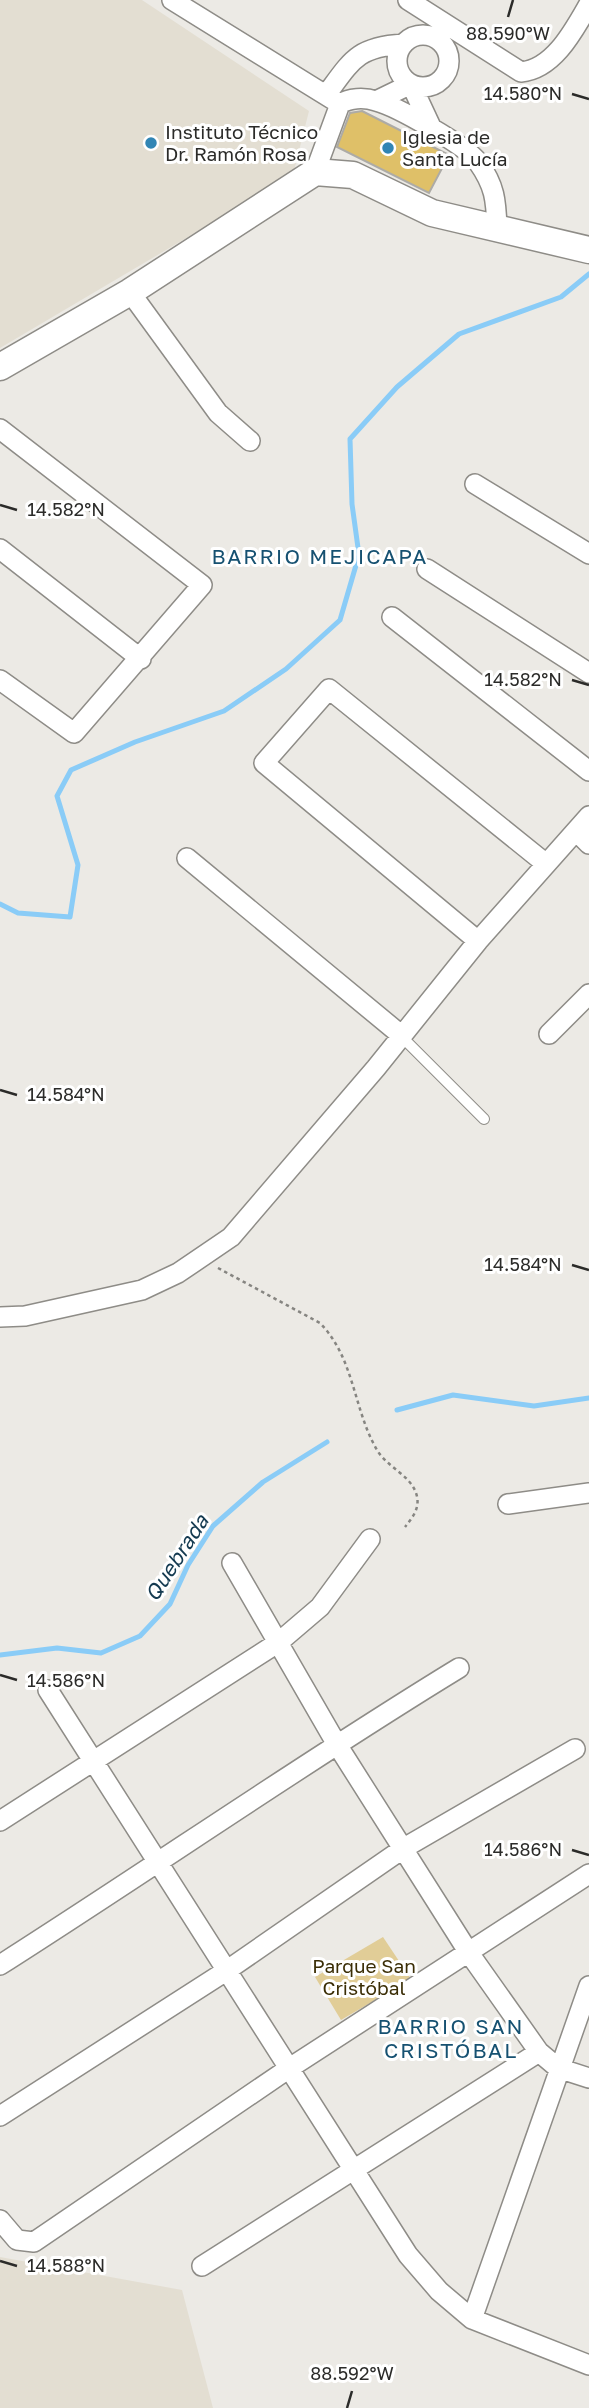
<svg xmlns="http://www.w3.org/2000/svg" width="589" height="2408" viewBox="0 0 589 2408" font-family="'Golos Text',sans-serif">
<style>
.built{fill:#e3ded2}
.green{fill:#e1cd97}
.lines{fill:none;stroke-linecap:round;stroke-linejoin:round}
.stream{stroke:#8accf7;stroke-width:5}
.building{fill:#dfc068;stroke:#adaba6;stroke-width:2}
.lane-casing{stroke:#8e8c87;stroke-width:12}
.street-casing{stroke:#8e8c87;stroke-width:22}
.secondary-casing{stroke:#8e8c87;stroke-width:29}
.path{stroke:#868581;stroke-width:2.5;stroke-dasharray:3.5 3.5;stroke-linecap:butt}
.lane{stroke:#fff;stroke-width:10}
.street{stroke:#fff;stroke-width:19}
.secondary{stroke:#fff;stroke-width:26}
.ticks{fill:none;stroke:#2b2b29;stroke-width:2.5}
.poi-dot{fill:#3185b4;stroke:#fff;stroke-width:2.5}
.labels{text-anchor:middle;stroke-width:6;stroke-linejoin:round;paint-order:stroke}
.poi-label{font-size:19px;fill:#2b2b29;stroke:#fff;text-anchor:start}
.park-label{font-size:19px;fill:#3a2d05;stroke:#fff}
.neighbourhood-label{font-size:21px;letter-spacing:2px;fill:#165171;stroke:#fff}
.water-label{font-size:21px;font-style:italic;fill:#143a50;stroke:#fff}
.ticks-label{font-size:18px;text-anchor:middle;fill:#2b2b29;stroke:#fff;stroke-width:6;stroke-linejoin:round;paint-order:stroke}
</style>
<rect width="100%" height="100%" fill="#eceae5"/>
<path class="built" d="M0 0H142L309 111 293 175 0 348Z
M0 2257 182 2290 213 2408H0Z"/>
<path class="green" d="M383 1937 411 1979 341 2020 315 1977Z"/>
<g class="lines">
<path class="stream" d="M0 904 18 913 70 917 78 865 57 796 71 770 135 742 224 711 286 669 340 620 359 555 352 504 350 439 397 387 459 334 561 297 589 274
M397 1410 453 1395 534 1406 589 1398
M0 1655 57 1648 101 1653 140 1636 170 1604 188 1565 213 1526 263 1482 327 1442"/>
</g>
<path class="building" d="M362 111 449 155 429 193 337 147 350 113Z"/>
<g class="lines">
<defs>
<path id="lane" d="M401 1036 484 1119"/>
<path id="street" d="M172 0 340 104
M408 0 521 72C554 69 574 30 589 4
M397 61a26 26 0 1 1 52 0a26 26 0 1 1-52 0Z
M326 95C352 60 357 47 403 44
M376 101 411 84 432 129
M315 172 340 104C349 98 364 97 376 101 396 106 467 146 478 162 495 186 496 200 497 228
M130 292 218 413 250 441
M0 429 202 585 74 733 0 680
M475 484 589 554
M0 549 141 659
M427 569 589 673
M392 617 589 771
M576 831 589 844
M187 858 401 1035
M478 941 264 763 329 689 545 863
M549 1034 589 994
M0 1317 25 1316 142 1290 178 1273 231 1237 376 1068 478 941 589 816
M508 1504 589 1493
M232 1563 336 1743 469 1953 539 2052 558 2068 589 2078
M48 1690 408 2255 439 2291 472 2319 589 2365
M0 1821 279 1642 320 1607 370 1539
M0 1965C154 1867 303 1763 459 1668
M0 2116 226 1971 404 1848 575 1749
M0 2220 17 2240 34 2242 288 2069 589 1874
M202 2266 539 2052
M472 2319 589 1986"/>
<path id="secondary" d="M0 367 130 292 315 172 353 175 432 213 589 250"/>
</defs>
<use href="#lane" class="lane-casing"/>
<use href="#street" class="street-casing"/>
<use href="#secondary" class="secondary-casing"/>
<path class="path" d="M218 1268 320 1323C355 1359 353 1409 377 1450 387 1467 410 1475 416 1493 421 1507 413 1517 405 1527"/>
<use href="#lane" class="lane"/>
<use href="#street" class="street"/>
<use href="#secondary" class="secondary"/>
</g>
<path class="ticks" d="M508 17 513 0M572 94 589 99M0 505 17 510M572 680 589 685M0 1090 17 1095M572 1265 589 1270M0 1675 17 1680M572 1850 589 1855M0 2261 17 2266M347 2408 352 2391"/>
<g class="poi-dot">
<circle cx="151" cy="143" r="7"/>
<circle cx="388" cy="148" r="7"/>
</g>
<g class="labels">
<g class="poi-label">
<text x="165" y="139">Instituto Técnico<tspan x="165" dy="22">Dr. Ramón Rosa</tspan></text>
<text x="402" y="144">Iglesia de<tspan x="402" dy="22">Santa Lucía</tspan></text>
</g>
<g class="park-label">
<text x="364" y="1973">Parque San<tspan x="364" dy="22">Cristóbal</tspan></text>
</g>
<g class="neighbourhood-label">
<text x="320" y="564">BARRIO MEJICAPA</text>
<text x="451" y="2034">BARRIO SAN<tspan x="451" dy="24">CRISTÓBAL</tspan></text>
</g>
<g class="water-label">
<text transform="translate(177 1558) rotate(-57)" y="7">Quebrada</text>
</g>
</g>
<g class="ticks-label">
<text x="508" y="40">88.590°W</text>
<text x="523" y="100">14.580°N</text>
<text x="66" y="516">14.582°N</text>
<text x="523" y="686">14.582°N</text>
<text x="66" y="1101">14.584°N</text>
<text x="523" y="1271">14.584°N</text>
<text x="66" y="1687">14.586°N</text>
<text x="523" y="1856">14.586°N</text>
<text x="66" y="2272">14.588°N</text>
<text x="352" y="2380">88.592°W</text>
</g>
</svg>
